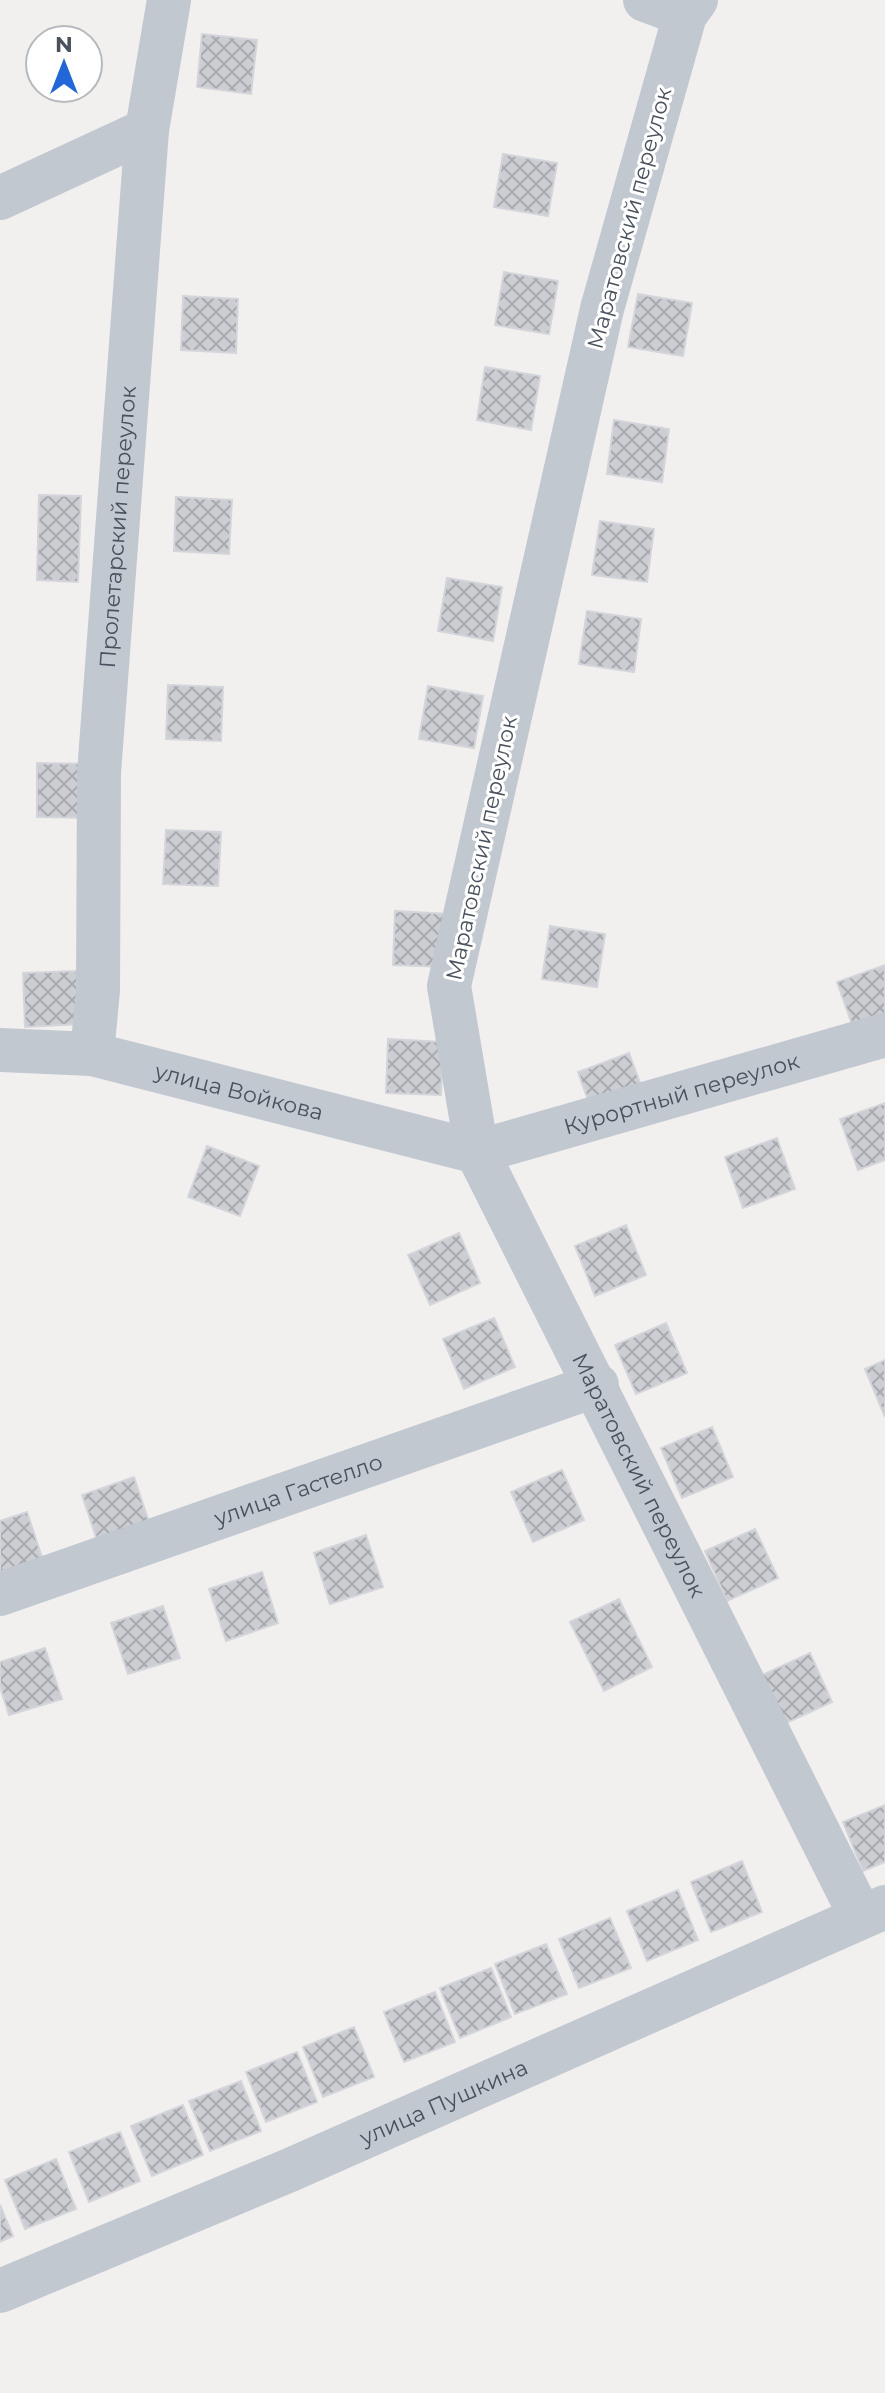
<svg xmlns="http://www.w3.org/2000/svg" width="885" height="2393" viewBox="0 0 885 2393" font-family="Montserrat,sans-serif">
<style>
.building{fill:url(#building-cross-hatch);stroke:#d4d5da;stroke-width:2}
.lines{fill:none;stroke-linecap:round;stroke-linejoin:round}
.minor{stroke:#c1c8d0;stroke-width:44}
.labels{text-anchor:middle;stroke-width:6;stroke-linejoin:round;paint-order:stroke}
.street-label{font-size:22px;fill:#48515c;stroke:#fff}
</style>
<defs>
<pattern id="building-cross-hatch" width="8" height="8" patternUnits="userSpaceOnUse" patternTransform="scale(2)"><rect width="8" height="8" fill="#ccced3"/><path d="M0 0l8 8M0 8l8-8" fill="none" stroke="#a8aaae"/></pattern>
</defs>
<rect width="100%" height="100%" fill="#f2efef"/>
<path class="building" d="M202 34 257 40 251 94 197 87Z
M503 154 557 163 548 216 494 207Z
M504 272 558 281 549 334 495 325Z
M638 294 692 303 683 356 628 347Z
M183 296 238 299 236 353 181 350Z
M485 367 540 376 531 430 477 420Z
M614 420 669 429 662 482 607 474Z
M39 495 81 496 78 582 37 580Z
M176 497 232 500 229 554 174 551Z
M600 521 654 529 647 582 592 575Z
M447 578 502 587 493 641 438 631Z
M587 611 641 619 634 672 579 664Z
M168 685 223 687 221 741 166 739Z
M428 686 483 696 474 748 419 739Z
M37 763 93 764 92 818 37 817Z
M166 830 221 832 218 886 163 884Z
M395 911 450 914 448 967 393 965Z
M550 926 605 934 597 987 542 979Z
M885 965V1022L855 1033 837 982Z
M78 971 80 1024 25 1027 23 973Z
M388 1039 443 1042 441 1095 386 1093Z
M629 1053 648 1104 596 1123 578 1072Z
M885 1103V1160L858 1170 840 1119Z
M777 1138 795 1189 743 1208 725 1157Z
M207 1146 259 1166 240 1216 188 1197Z
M626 1225 646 1275 595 1296 575 1246Z
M459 1233 480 1283 430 1305 408 1255Z
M494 1318 515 1367 464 1389 443 1339Z
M666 1323 687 1373 636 1394 615 1345Z
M885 1360V1417L865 1369Z
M712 1427 733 1477 682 1498 661 1448Z
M562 1470 584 1520 533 1542 511 1492Z
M134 1477 151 1528 99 1546 82 1495Z
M27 1512 44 1563 0 1578V1521Z
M755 1529 778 1578 727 1601 705 1551Z
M366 1535 383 1587 330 1604 314 1553Z
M262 1572 278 1623 226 1641 209 1589Z
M619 1599 652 1667 604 1691 570 1622Z
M163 1606 180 1658 128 1674 111 1623Z
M45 1648 62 1699 9 1715 0 1687V1662Z
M810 1653 832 1702 782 1725 760 1676Z
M885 1805V1862L863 1871 843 1822Z
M742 1861 762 1912 711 1932 691 1882Z
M678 1890 698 1940 647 1961 627 1911Z
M610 1918 631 1968 579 1988 559 1939Z
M546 1944 567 1994 515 2014 495 1964Z
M491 1968 511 2017 460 2038 440 1988Z
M435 1992 455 2042 404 2062 384 2012Z
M354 2027 374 2077 323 2097 303 2047Z
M297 2052 317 2102 266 2122 246 2072Z
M241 2081 261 2131 210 2151 189 2101Z
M183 2105 203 2155 152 2176 131 2126Z
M120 2132 140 2181 89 2202 69 2152Z
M56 2159 76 2209 25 2229 5 2180Z
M0 2205 13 2236 0 2242Z"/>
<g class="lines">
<g class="minor">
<path d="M645 0 685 15"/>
<path id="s1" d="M696 0 685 15 602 309 449 986 477 1152 861 1917"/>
<path d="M0 198 147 130"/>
<path id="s2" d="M0 1050 92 1054 477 1152 885 1035"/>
<path id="s3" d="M92 1054 98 990 99 773 147 130 169 0"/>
<path id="s4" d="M0 1594 597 1385"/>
<path id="s5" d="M0 2291 290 2170 885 1907"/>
</g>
</g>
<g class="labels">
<g class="street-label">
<text transform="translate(629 218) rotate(-75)" y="8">Маратовский переулок</text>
<text dy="8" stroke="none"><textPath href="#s3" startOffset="528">Пролетарский переулок</textPath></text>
<text transform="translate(481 848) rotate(-78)" y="8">Маратовский переулок</text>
<text dy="8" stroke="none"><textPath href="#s2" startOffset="244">улица Войкова</textPath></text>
<text dy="8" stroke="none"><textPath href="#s2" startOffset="702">Курортный переулок</textPath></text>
<text dy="8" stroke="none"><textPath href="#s1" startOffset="1548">Маратовский переулок</textPath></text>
<text dy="8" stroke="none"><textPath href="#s4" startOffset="316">улица Гастелло</textPath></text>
<text dy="8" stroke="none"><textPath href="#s5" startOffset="482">улица Пушкина</textPath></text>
</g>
</g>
<g transform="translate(64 64)"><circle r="38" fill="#ffffff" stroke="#b6b9be" stroke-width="2"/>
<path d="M0-6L14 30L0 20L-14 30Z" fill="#2366d8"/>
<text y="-12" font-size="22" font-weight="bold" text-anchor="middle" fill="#48515c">N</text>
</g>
</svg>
